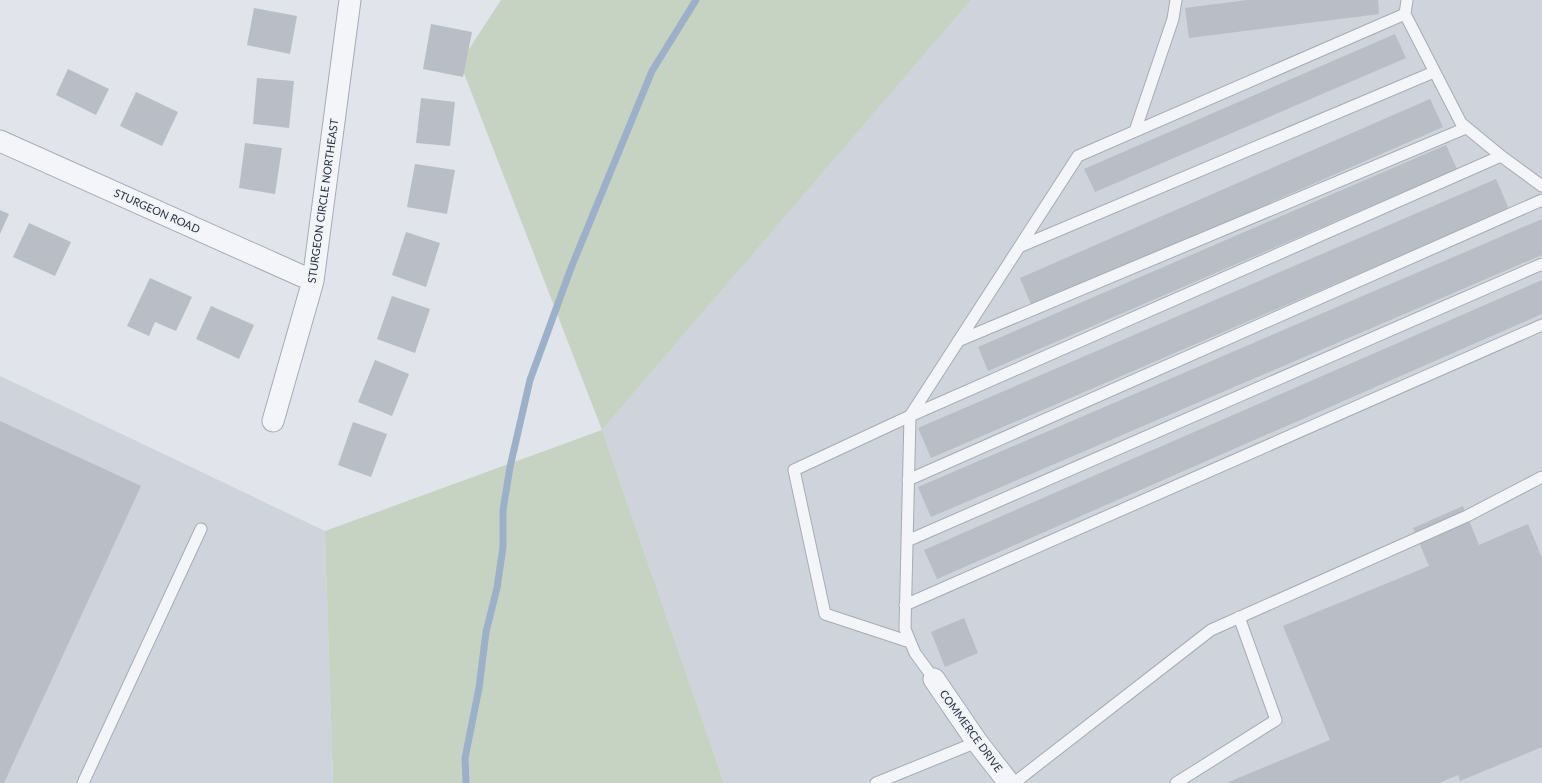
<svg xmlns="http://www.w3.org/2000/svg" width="1542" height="783" viewBox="0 0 1542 783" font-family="Lato,sans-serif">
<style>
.built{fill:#cfd3db}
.green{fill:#c6d3c2}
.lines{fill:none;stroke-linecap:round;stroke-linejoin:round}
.stream{stroke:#9cb0c9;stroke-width:7}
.building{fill:#b8bdc6}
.service-casing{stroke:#a6abb4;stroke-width:13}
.minor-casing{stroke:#a6abb4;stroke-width:23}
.service{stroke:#f4f5f8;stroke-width:11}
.minor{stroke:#f4f5f8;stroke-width:21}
.labels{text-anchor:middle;stroke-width:3;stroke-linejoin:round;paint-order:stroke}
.street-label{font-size:11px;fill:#293141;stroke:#f0f3f7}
</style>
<rect width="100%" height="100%" fill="#e1e4ea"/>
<path class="built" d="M971 0H1542V783H724L602 430Z
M0 376 325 531 333 783H0Z"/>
<path class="green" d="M501 0H971L602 430 724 783H333L325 531 602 430 460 63Z"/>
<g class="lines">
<path class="stream" d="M466 783 465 758 479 688 486 632 497 588 503 547V510L510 467 530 380 571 268 652 71 696 0"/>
</g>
<path class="building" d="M1247 0H1378L1379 14 1189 38 1185 8Z
M254 8 297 16 290 54 247 45Z
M431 24 472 32 463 77 423 69Z
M1395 34 1406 58 1095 192 1084 169Z
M68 69 109 89 96 115 56 95Z
M257 78 294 81 289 128 253 124Z
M136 92 178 112 162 146 120 126Z
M421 98 455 102 450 146 416 143Z
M1430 99 1443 127 1032 307 1020 278Z
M245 143 282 148 275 194 239 188Z
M1446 145 1457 169 988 371 978 347Z
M415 164 455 170 447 214 407 207Z
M1496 179 1509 209 931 458 918 428Z
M0 210 9 214 0 234Z
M1542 219V255L931 517 918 487Z
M29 223 71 242 55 276 13 257Z
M406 232 440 243 426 287 392 275Z
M150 278 192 297 176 331 155 322 149 336 127 326Z
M1542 280V314L937 579 924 550Z
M392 296 430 309 415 353 377 339Z
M211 306 254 325 239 359 196 339Z
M375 360 409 374 392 416 358 402Z
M0 421 141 486 4 783H0Z
M353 422 387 434 371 477 338 465Z
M1463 506 1479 545 1528 524 1542 558V747L1460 781 1458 775 1439 783H1226L1330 740 1283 626 1429 566 1413 528Z
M964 618 978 653 945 667 931 632Z"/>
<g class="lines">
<defs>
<path id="service" d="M1405 14 1407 0
M1135 131 1173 19 1176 0
M1019 247 1434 72
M958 341 1466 128
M908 480 1542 200
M907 541 1542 264
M905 605 1542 325
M910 642 825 614 794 470 910 416 1078 156 1405 14 1461 123 1501 156
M934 679 915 653 905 629 910 416 1501 156 1542 186
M83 783 201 529
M876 783 977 742
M1014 783 1211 630 1467 516 1542 477
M1176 783 1276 720 1239 617"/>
<path id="minor" d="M0 141 313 281
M273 421 313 281 350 0
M934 679 977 742 1009 783"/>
</defs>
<use href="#service" class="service-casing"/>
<use href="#minor" class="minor-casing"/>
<use href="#service" class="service"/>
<use href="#minor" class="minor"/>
</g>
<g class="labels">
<g class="street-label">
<text transform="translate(323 201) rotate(-82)" y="4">STURGEON CIRCLE NORTHEAST</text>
<text transform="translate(157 211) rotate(24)" y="4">STURGEON ROAD</text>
<text transform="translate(971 731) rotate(54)" y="4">COMMERCE DRIVE</text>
</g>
</g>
</svg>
